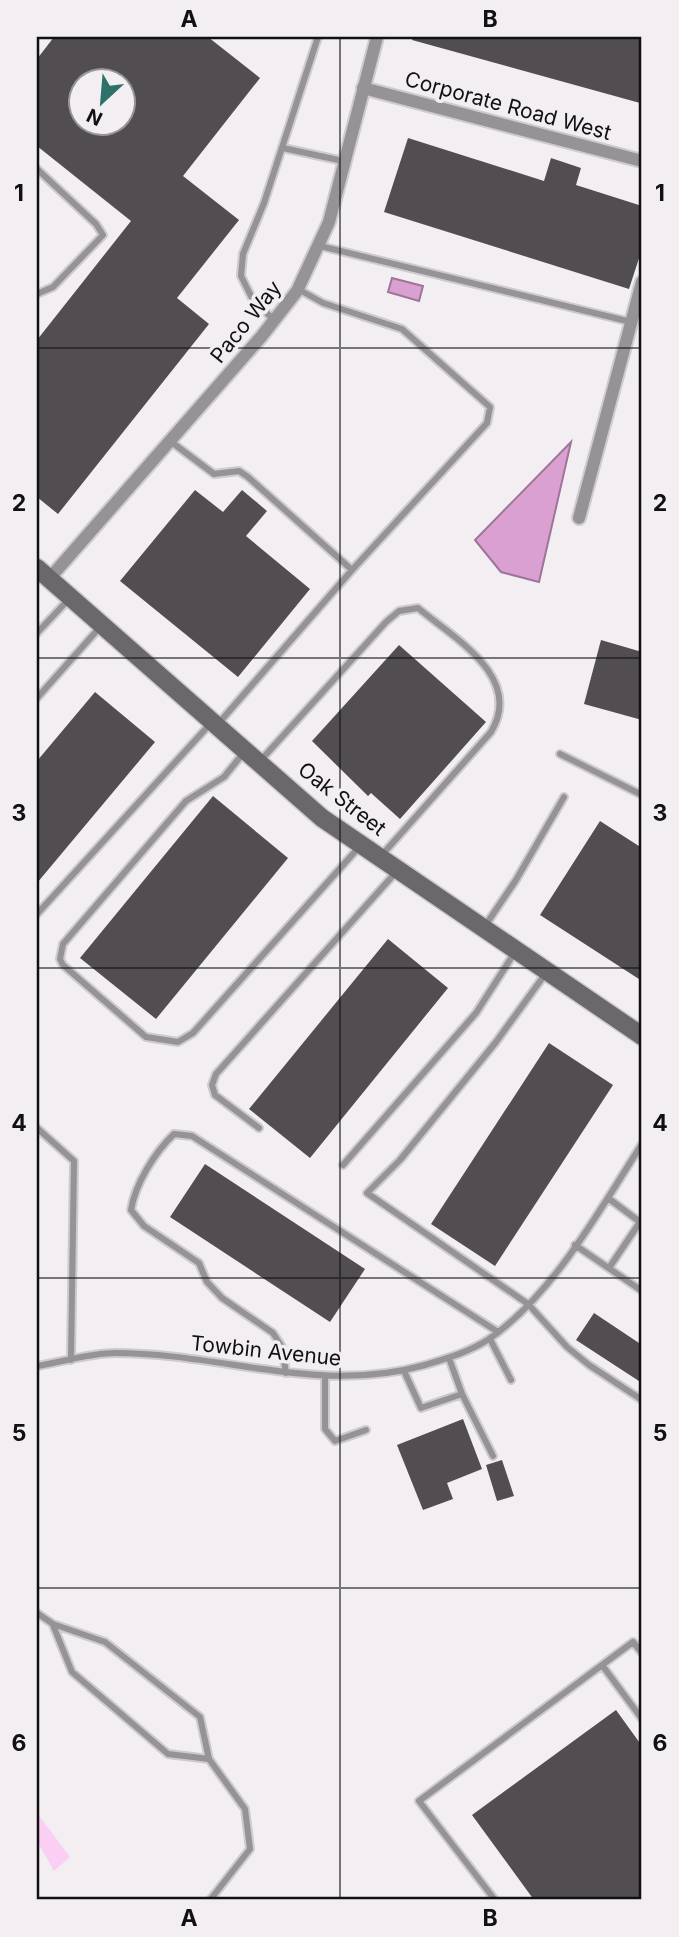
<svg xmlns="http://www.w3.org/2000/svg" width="679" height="1937" viewBox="0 0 679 1937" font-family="Inter,sans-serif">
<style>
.green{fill:#fbcff4}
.water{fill:#daa0d1;stroke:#9e7598;stroke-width:2}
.building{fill:#514d50;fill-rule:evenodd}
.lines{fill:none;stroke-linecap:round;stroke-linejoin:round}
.lane-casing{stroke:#cecacd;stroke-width:10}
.street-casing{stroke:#cecacd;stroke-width:16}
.secondary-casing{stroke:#cecacd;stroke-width:21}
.lane{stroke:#959395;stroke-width:6}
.street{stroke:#959395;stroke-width:12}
.secondary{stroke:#6a686a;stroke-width:18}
.grid{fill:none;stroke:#121012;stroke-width:2;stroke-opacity:0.55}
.labels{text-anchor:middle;stroke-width:7;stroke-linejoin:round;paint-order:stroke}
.street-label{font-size:21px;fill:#121012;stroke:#f2eef1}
.neatline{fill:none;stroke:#121012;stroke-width:2.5}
.grid-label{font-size:23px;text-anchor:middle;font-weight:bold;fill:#121012}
</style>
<rect width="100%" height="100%" fill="#f2eef1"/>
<path class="green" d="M37 1813 70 1857 54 1871 37 1841Z"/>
<path class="water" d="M392 278 423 286 419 301 388 292Z
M571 442 539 582 501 572 475 540Z"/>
<path class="building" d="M54 37H208L260 78 183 176 239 220 177 298 209 324 58 514 37 497V340L131 221 37 146V59ZM80 80H122V122H80Z
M413 37H642L640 103 412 40Z
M408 138 544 181 551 158 581 168 576 185 642 206V249L629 289 384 212Z
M195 490 223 512 242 490 267 511 246 536 310 589 238 677 120 581Z
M601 640 642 652V720L584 704Z
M399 645 486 722 400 819 371 793 368 796 312 741Z
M95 692 155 742 37 883V761Z
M213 796 288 858 156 1019 80 958Z
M600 821 642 848V981L540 915Z
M388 939 448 988 310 1158 249 1109Z
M549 1043 613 1085 495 1266 431 1224Z
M205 1164 365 1269 330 1322 170 1217Z
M594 1313 642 1345V1383L576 1340Z
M463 1419 482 1469 447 1483 453 1499 423 1510 397 1445Z
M502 1460 514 1496 497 1501 486 1465Z
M616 1710 642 1746V1900H534L472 1815Z"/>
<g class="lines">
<defs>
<path id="lane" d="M283 148 343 161
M37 169 96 224 103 235 53 287 37 294
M320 246 631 322
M273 319 253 300 241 276 243 254 264 203 318 37
M170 441 214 474 239 471 248 477 352 570
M37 633 69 599
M37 698 101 626
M218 724 352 570 487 423 490 407 402 329 323 303 298 289
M245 751 224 777 186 801 63 944 60 959 63 965 146 1037 178 1042 193 1033 360 846
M560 754 642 795
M261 760 386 622 399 611 418 608C454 638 524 677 491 732L381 856
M37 914 211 723
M485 926 516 880 564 797
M546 973 496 1042 400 1160 367 1193 528 1304 567 1347 589 1365 642 1400
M37 1128 74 1161 71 1360
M259 1128 215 1095 212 1085 216 1074 397 871
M343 1165 476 1013 515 952
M608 1198 640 1222
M575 1245 642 1291
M609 1268 642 1219
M490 1339 511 1380
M449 1358 462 1394 493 1456
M37 1366C62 1362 90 1353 115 1353 222 1353 319 1395 425 1365 448 1358 469 1352 489 1339 554 1294 600 1209 642 1144
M404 1371 421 1408 462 1394
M286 1373 282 1347 273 1333 222 1298 207 1282 199 1263 144 1226 131 1210C135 1184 155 1152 174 1134L192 1136 498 1332
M325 1377V1429L335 1441 366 1430
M37 1613 53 1624 105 1642 200 1717 209 1759 245 1809 250 1849 210 1900
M53 1625 72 1672 168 1754 209 1759
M602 1665 642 1719
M495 1900 419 1801 633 1642 642 1653"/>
<path id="street" d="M363 88 642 161
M579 518 642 282
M49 579 261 337 297 291 329 222 377 37"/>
<path id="secondary" d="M37 568 322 818 642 1036"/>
</defs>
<use href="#lane" class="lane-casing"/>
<use href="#street" class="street-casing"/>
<use href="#secondary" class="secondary-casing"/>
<use href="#lane" class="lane"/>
<use href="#street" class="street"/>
<use href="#secondary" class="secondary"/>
</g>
<path class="grid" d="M340 37V1900M37 348H642M37 658H642M37 968H642M37 1278H642M37 1588H642"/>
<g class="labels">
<g class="street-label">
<text transform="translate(508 106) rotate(15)" y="7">Corporate Road West</text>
<text transform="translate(246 322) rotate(-51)" y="7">Paco Way</text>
<text transform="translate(342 799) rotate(38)" y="7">Oak Street</text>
<text transform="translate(266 1351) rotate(6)" y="7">Towbin Avenue</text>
</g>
</g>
<rect width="679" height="1937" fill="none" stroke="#f2eef1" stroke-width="77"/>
<g transform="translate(102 102) rotate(206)"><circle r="33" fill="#f2eef1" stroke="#989598" stroke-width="2"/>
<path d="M0-5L12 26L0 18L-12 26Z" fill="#2c7268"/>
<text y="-10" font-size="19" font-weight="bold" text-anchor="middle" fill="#121012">N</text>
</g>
<rect x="38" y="38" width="602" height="1860" class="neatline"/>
<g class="grid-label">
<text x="189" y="27">A</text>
<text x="490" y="27">B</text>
<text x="19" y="201">1</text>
<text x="660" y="201">1</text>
<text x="19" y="511">2</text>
<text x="660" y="511">2</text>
<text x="19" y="821">3</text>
<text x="660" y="821">3</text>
<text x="19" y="1131">4</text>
<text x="660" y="1131">4</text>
<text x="19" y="1441">5</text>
<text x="660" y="1441">5</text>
<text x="19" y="1751">6</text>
<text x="660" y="1751">6</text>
<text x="189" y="1926">A</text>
<text x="490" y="1926">B</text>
</g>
</svg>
